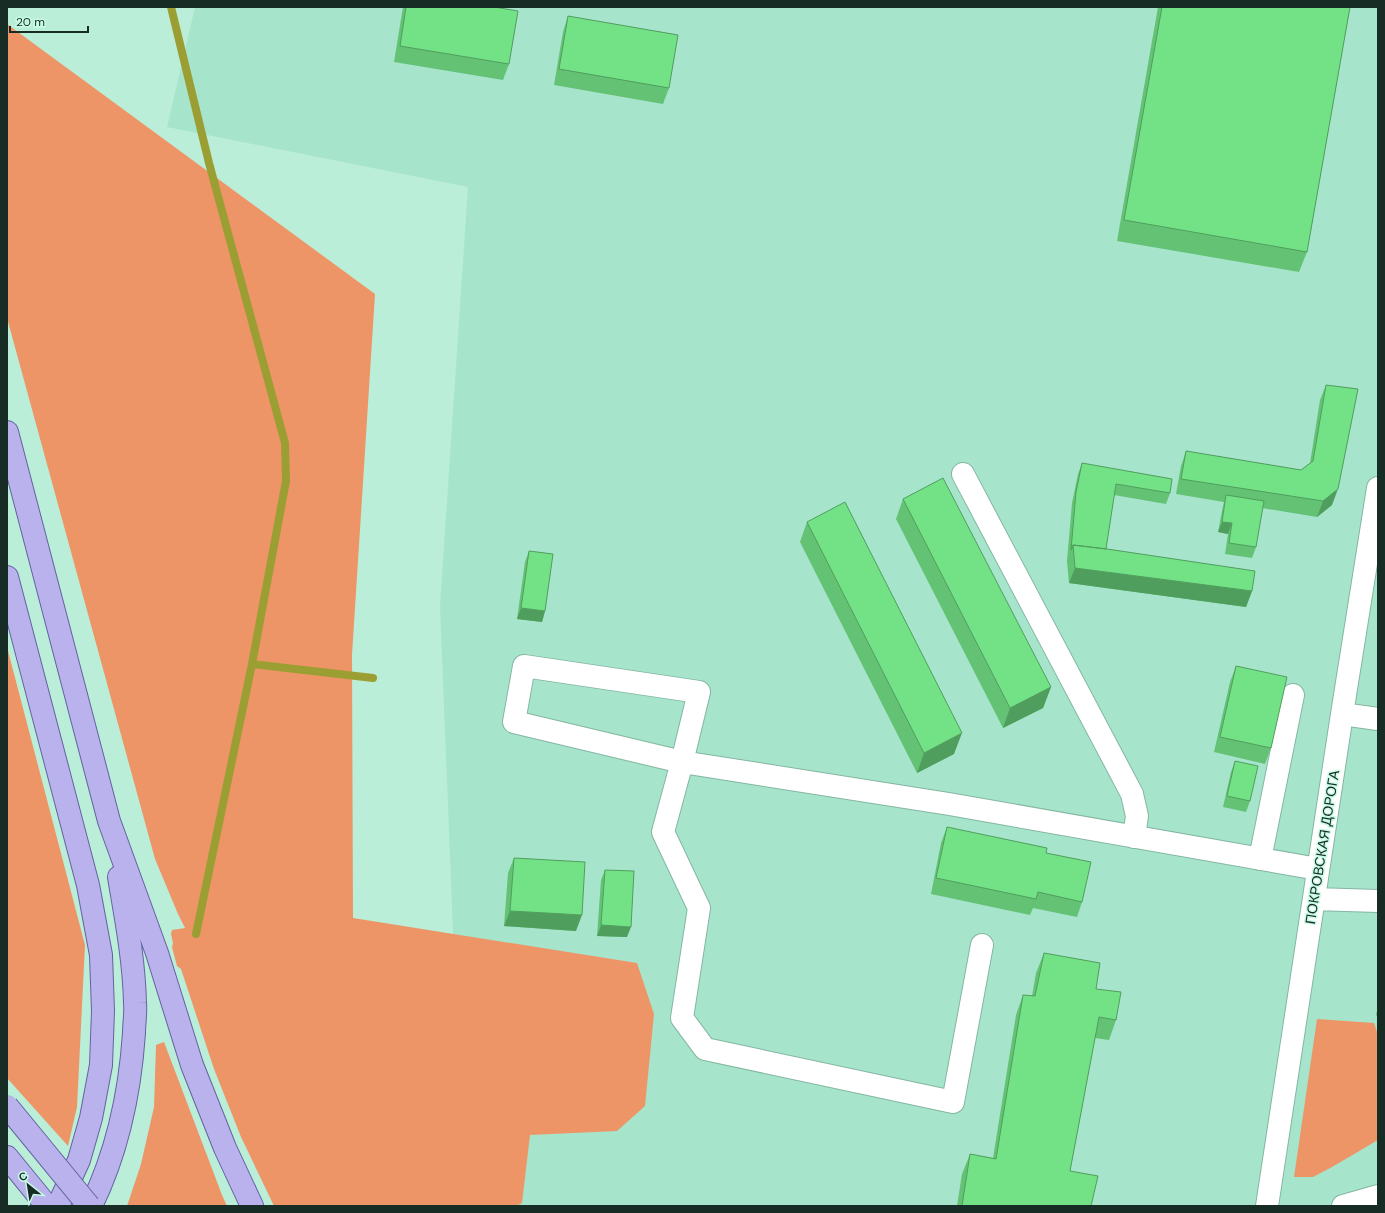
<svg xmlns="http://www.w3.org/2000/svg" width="1385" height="1213" viewBox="0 0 1385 1213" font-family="'DM Sans',sans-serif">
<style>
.built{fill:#a7e4cc}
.green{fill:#ee9567}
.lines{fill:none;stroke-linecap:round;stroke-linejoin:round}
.stream{stroke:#9b9f33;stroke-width:8}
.minor-casing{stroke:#84b6a2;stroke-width:24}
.major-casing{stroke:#63629f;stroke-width:24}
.minor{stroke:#fff;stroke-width:22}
.major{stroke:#bab2ed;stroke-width:22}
.major-bridge-casing{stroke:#63629f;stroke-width:24;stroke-linecap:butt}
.major-bridge{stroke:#bab2ed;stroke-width:22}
.wall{fill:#63c274}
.shaded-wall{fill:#509e5e}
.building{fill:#73e287;stroke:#509e5e}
.labels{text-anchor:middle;stroke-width:3;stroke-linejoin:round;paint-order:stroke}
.street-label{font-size:14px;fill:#172c24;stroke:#c7fbe6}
</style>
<rect width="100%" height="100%" fill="#baeed8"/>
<path class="built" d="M195 7H1378V1206H464L440 606 468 187 167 127Z"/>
<path class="green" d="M7 24 375 294 352 655 353 918 637 963 654 1014 645 1106 617 1131 530 1135 522 1203 516 1206H274L241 1137 214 1069 181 969 177 966 172 947 173 943 171 934 172 930 185 928 178 914 155 859 7 318Z
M7 647 85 945 77 1107 68 1146 7 1078Z
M1317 1019 1374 1023 1378 1035V1140L1332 1167 1313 1177H1294Z
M164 1042 222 1195 227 1206H127L141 1164 154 1107 156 1045Z"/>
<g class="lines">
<path class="stream" d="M171 7 209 163 285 443 286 481 252 664 196 934
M252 664 373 678"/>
<defs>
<path id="minor" d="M963 474 1132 794 1137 816 1134 837
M1342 714 1378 719
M1260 859 1293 695
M1314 899 1378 901
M982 945 953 1102 705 1049 682 1018 699 908 663 832 682 762 699 692 524 666 514 722 682 762 949 804 1318 869
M1267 1206 1342 714 1378 488
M1343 1206 1378 1196"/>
<path id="major" d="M7 432 109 821 157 953 192 1065 225 1148 252 1206
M7 577 88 885 101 955 103 1011 101 1065 91 1118 79 1160 58 1206
M7 1157 47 1206
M91 1206C117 1153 130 1092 134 1033 134 1023 136 1013 135 1003 134 960 126 919 119 877"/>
</defs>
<use href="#minor" class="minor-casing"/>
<use href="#major" class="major-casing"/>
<use href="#minor" class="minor"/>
<use href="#major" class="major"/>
<defs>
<path id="major-bridge" d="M7 1106 89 1206"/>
</defs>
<use href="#major-bridge" class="major-bridge-casing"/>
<use href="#major-bridge" class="major-bridge"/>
</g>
<path class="wall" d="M403 7H494L509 64 503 80 394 62Z
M1158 7H1350L1307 252 1299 272 1117 241Z
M568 16 669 88 663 104 554 85 563 32Z
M1326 385 1332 505 1317 517 1262 508 1256 547 1252 558 1225 554 1228 534 1218 532 1223 506 1224 502 1176 494 1181 466 1186 451 1301 470 1310 463 1320 400Z
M1082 463 1170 493 1166 504 1114 495 1106 549 1252 591 1246 607 1069 583 1067 561 1072 503 1078 474Z
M903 499 1051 687 1043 708 1003 728 896 519Z
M807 522 954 754 917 773 800 542Z
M529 551 545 611 542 622 517 619 525 562Z
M1236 666 1271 748 1265 764 1214 752 1230 682Z
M1235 761 1250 801 1246 812 1223 807 1231 772Z
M947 827 1046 853 1082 902 1077 917 1033 908 1030 915 931 894 941 843Z
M514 858 576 931 504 926 508 873Z
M605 870 627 937 597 936 601 880Z
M1044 953 1096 989 1116 1020 1109 1040 1095 1038 1070 1171 1091 1206H957L962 1174 970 1154 993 1158 1016 1015 1023 995 1032 996 1036 973Z
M1378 1008V1020L1376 1014Z"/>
<path class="shaded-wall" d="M1338 489 1332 505 1317 517 1323 501Z
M1222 522 1232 523 1228 534 1218 532Z
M1075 568 1252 591 1246 607 1069 583Z
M521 608 545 611 542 622 517 619Z
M1051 687 1043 708 1003 728 1010 708Z
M962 733 954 754 917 773 924 753Z
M510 911 582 915 576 931 504 926Z
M601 925 631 927 627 937 597 936Z"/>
<path class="building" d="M406 7H494L518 11 509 64 400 46Z
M1162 7H1350L1307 252 1124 220Z
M568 16 678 35 669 88 559 69Z
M1326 385 1358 389 1338 489 1323 501 1181 479 1186 451 1301 470 1313 461Z
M1082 463 1172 479 1170 493 1116 484 1106 549 1073 545 1071 550 1076 492Z
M943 478 1051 687 1010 708 903 499Z
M1226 495 1264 501 1256 547 1229 543 1232 523 1222 522Z
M845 502 962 733 924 753 807 522Z
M1073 545 1107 549 1255 571 1252 591 1075 568Z
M529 551 553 554 545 611 521 608Z
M1236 666 1287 677 1271 748 1220 737Z
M1235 761 1258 766 1250 801 1227 796Z
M947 827 1047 848 1046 853 1091 862 1082 902 1038 892 1036 899 936 878Z
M514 858 585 862 582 915 510 911Z
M605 870 634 871 631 927 601 925Z
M1044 953 1100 963 1096 989 1121 992 1116 1020 1099 1017 1070 1171 1098 1176 1091 1206H962L970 1154 996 1159 1023 995 1035 996Z"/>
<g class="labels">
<g class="street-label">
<text transform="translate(1322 847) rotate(-81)" y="5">ПОКРОВСКАЯ ДОРОГА</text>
</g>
</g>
<rect width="1385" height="1213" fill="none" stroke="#172c24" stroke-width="16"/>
<g transform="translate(28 1185) rotate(330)" stroke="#c7fbe6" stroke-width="3" paint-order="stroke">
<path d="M0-3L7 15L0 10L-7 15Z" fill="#172c24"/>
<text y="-6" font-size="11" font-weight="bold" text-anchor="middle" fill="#172c24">С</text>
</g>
<path d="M10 26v6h78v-6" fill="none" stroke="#172c24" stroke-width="2"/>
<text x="16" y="26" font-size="12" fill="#172c24" stroke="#c7fbe6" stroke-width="3" paint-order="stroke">20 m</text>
</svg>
